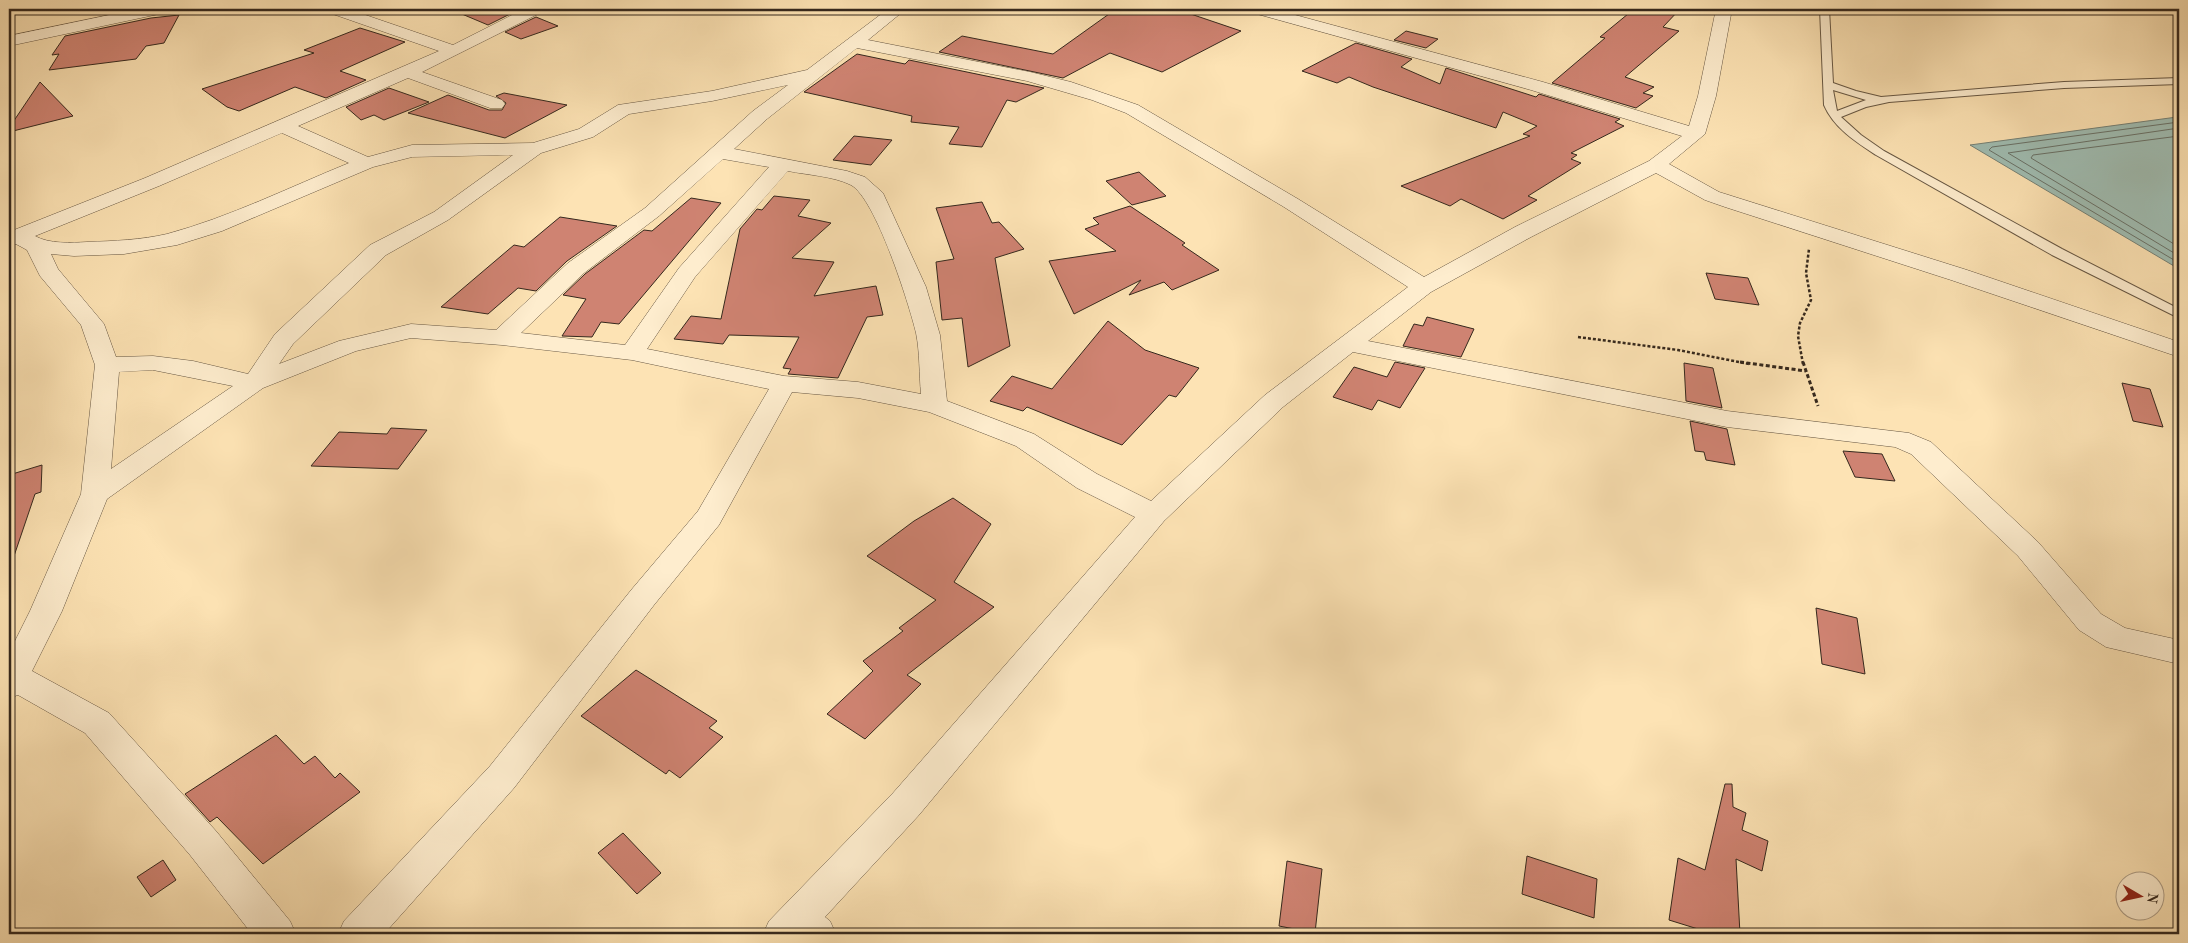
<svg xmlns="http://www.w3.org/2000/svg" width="2188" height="943" viewBox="0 0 2188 943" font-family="'Old Standard TT',serif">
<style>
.water{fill:#a0bdb2;stroke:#758176}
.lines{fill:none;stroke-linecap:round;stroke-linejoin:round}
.shore{stroke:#6a7268;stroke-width:1}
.building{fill:#cf8372;stroke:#35281d}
.lane-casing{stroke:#675743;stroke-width:2}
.street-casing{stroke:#675743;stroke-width:1}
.path-far1{stroke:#35281d;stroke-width:2.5;stroke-dasharray:3 2;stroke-linecap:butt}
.path{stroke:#35281d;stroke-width:3;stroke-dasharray:4 2.5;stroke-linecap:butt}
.lane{fill:#feedce;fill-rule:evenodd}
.street{fill:#feedce;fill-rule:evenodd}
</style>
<rect width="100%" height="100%" fill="#fde3b4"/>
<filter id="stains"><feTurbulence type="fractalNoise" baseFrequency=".004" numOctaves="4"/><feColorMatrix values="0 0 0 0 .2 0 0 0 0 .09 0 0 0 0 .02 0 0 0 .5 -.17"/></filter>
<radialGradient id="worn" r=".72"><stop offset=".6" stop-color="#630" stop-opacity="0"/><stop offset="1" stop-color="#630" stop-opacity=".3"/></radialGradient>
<path class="water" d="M2177 117 2179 118V269L1970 145Z"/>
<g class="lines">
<path class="shore" d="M2179 122 1992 147 1989 150 2179 263
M2179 128 2008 153 2179 256
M2179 136 2033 155 2031 158 2179 247"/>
</g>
<path class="building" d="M450 9H516L518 10 488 25Z
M1116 9H1176L1241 31 1162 72 1110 53 1063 78 939 52 962 36 1053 54Z
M1634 9H1680L1663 27 1679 31 1625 77 1654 87 1643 93 1653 96 1636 108 1552 83 1605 38 1600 37Z
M179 15 164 43 146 46 136 59 49 70 59 54 52 55 65 36 151 18Z
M536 17 558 26 521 39 505 32Z
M360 28 405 42 340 71 366 80 326 98 295 87 239 111 227 107 202 89 314 53 304 50Z
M1406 31 1438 39 1426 48 1394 40Z
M1356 43 1412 59 1401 67 1440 84 1446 68 1536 97 1539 94 1620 119 1615 122 1624 126 1571 153 1577 155 1571 159 1581 163 1528 196 1537 200 1503 219 1461 199 1450 206 1401 186 1530 136 1523 134 1537 126 1503 112 1496 128 1373 87 1349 77 1337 83 1302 71Z
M857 54 905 64 909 60 1044 88 1016 102 1007 100 982 147 949 144 959 127 911 122 912 116 804 92Z
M40 82 73 116 9 132V128Z
M389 88 429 102 384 120 374 115 361 120 346 107Z
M504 93 567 105 505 138 408 113 448 95 489 110H502L506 103 496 96Z
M854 136 892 140 871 165 833 160Z
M1139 172 1166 196 1132 205 1106 181Z
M774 196 810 200 798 216 831 223 792 258 834 262 814 296 876 286 883 315 867 317 838 378 788 374 791 369 783 368 799 337 729 335 723 344 674 339 691 316 721 319 740 229 757 209 762 210Z
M691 198 721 203 619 324 601 322 592 337 562 336 586 299 563 295 585 274 644 230 652 231Z
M982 202 992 223 999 222 1024 249 995 258 1010 346 968 367 962 318 942 320 936 262 954 259 936 208Z
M1130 206 1185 243 1182 245 1219 270 1172 290 1164 282 1129 295 1141 280 1074 314 1049 261 1116 251 1085 229 1099 224 1093 218Z
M560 217 617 226 567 261 536 291 518 288 488 314 441 307 514 245 524 247Z
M1706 273 1748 278 1759 305 1715 299Z
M1427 317 1474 329 1461 357 1403 346 1414 324 1423 326Z
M1108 321 1145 350 1199 368 1176 397 1169 395 1122 445 1027 407 1023 411 990 401 1012 376 1052 389Z
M1395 362 1425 368 1400 408 1378 400 1372 410 1333 397 1354 367 1387 377Z
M1684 363 1713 368 1722 408 1686 401Z
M2122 383 2150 389 2163 427 2133 421Z
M1690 421 1727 429 1735 465 1706 460 1704 452 1695 451Z
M391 428 427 430 398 469 311 466 339 432 387 434Z
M1843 451 1882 454 1895 481 1855 477Z
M42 465 41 492 35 494 13 559 9 558V475Z
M953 498 991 524 954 582 994 607 907 675 921 684 865 739 827 714 873 671 863 661 903 631 899 628 936 600 867 556 914 521Z
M1816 608 1857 618 1865 674 1822 664Z
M636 670 717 721 709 728 723 737 680 778 669 770 666 774 581 716Z
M276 735 304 764 315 756 335 778 340 773 360 792 263 864 217 817 210 822 185 794Z
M1725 784H1732L1733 807 1746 813 1742 830 1768 841 1762 871 1736 859 1740 934H1714L1669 920 1678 858 1705 870Z
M623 833 661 873 637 894 598 853Z
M1527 856 1597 879 1594 918 1522 894Z
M163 860 176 880 151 897 137 877Z
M1287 861 1322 869 1315 933 1279 926Z"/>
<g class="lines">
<defs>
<path id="lane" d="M1820 9H1829L1833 83 1856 91 1881 97 2064 82 2179 78V84L2064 88 1889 102 1866 107 1841 117 1861 135 1884 151 2062 249 2179 309V318L2052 255 1876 155C1856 142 1834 128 1824 105ZM1833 90 1866 100 1837 111Z"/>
<path id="street" d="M138 9H167L159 14 9 46V36Z
M325 9H348L453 45 524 9H544L542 12 422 72 502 100 505 104 502 108H490L408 78 298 126 368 157 412 145 533 143 579 129 618 105 712 91 807 70 888 9H906L868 40 1030 72 1071 82 1138 105 1298 199 1424 277 1515 227 1649 161 1682 136 1531 90 1250 12 1248 9H1273L1543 82 1689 126 1698 96 1716 9H1732L1716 96 1705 134 1669 164 1719 192 1967 270 2179 342V357L1951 280 1725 207 1705 200 1656 173 1531 237 1431 292 1368 341 1727 411 1909 433 1931 442 2038 542 2101 614 2125 628 2179 640V664L2106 647 2079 630 2018 556 1911 454 1895 447 1727 427 1353 352 1283 407 1164 521 919 815 825 917 830 921 836 934H763L769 921 893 793 1135 517 1077 488 1016 446 929 412 858 398 792 392 719 525 654 605 514 788 384 934H338L344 921 490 766 632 589 698 511 769 389 632 360 502 345 411 338 356 351 263 388 107 499 62 611 32 671 109 713 216 831 290 921 296 934H252L190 855 85 733 18 695 9 698V653L30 611 81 494 95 365 81 325 40 276 27 250 16 244 9 245V232L145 178 439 51 327 12ZM857 48 1027 81 1092 100 1126 113 1284 207 1408 287 1265 395 1151 501 1097 474 1034 434 947 401 940 335 926 287 883 193 865 177 847 171 734 149 767 119ZM788 85 753 111 645 208 568 263 496 330 411 324 339 341 279 364 293 344 386 255 448 220 541 153 593 137 629 114 712 101ZM282 133 349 163C290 187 230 217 167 234 141 240 114 241 87 242 71 243 49 244 35 236L159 186ZM513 155 434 212 370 245 275 334 248 374 193 361 153 356 116 357 104 324 58 269 51 254 74 256 124 254 177 245 222 231 373 167 412 157ZM723 159 769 167 679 268 625 345 521 333 584 273 659 216ZM788 171C807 175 833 176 851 185 876 199 909 304 916 333 920 353 919 374 921 394L858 382 784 376 647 349 695 277ZM153 370 233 386 111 469 119 372Z"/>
</defs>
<use href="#lane" class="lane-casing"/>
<use href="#street" class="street-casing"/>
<path class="path-far1" d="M1578 337 1678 350 1749 364
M1803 364 1798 336 1800 323 1811 300 1806 273 1809 249"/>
<path class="path" d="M1740 362 1806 371
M1803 362 1818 406"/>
<use href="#lane" class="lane"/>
<use href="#street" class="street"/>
</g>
<rect width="2188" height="943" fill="none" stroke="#fde3b4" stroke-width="30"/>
<rect x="10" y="10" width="2168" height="923" fill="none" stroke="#35281d" stroke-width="2.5"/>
<rect x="15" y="15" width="2158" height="913" fill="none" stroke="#35281d"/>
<g transform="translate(2140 896) rotate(99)"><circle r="24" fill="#feedce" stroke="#ae9e87"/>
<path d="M0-4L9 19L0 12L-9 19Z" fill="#8f2418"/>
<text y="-8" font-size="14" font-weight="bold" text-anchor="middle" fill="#35281d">N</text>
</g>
<rect width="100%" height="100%" filter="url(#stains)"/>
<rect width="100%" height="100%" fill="url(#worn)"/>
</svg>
